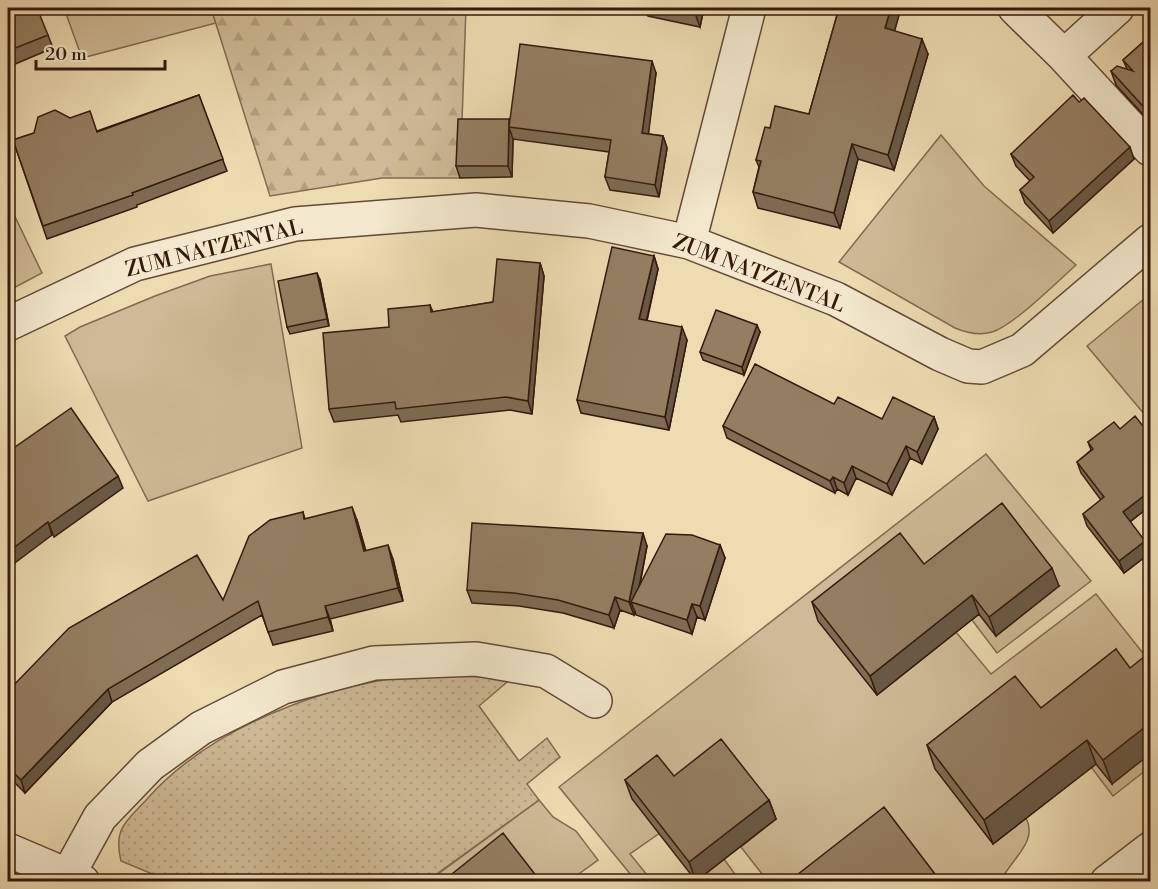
<svg xmlns="http://www.w3.org/2000/svg" width="1158" height="889" viewBox="0 0 1158 889" font-family="'Libre Bodoni',serif">
<style>
.grass{fill:#ceba96;stroke:#816a51;stroke-width:1.5}
.forest{fill:url(#forest-firs);stroke:#816a51;stroke-width:1.5}
.park{fill:url(#park-dots);stroke:#816a51;stroke-width:1.5}
.lines{fill:none;stroke-linecap:round;stroke-linejoin:round}
.street-casing{stroke:#624a36;stroke-width:36}
.street{stroke:#f3e8cd;stroke-width:33}
.wall{fill:#7f6c54;stroke:#34190c;stroke-width:1.5}
.shaded-wall{fill:#685845;stroke:#34190c;stroke-width:1.5}
.building{fill:#947e62;stroke:#34190c;stroke-width:1.5}
.labels{text-anchor:middle;stroke-width:4.5;stroke-linejoin:round;paint-order:stroke}
.street-label{font-size:21px;fill:#34190c;stroke:#f3e8cd}
</style>
<defs>
<pattern id="forest-firs" width="22" height="20" patternUnits="userSpaceOnUse" patternTransform="scale(1.5)"><rect width="22" height="20" fill="#ceba96"/><path d="M5 1l3.5 6h-7zM16 11l3.5 6h-7z" fill="#b29f80"/></pattern>
<pattern id="park-dots" width="8" height="8" patternUnits="userSpaceOnUse" patternTransform="scale(1.5)"><rect width="8" height="8" fill="#ceba96"/><path d="M2 2h.1M6 6h.1" fill="none" stroke="#b29f80" stroke-width="1.8" stroke-linecap="round"/></pattern>
</defs>
<rect width="100%" height="100%" fill="#eddbb2"/>
<filter id="stains"><feTurbulence type="fractalNoise" baseFrequency=".00333" numOctaves="4"/><feColorMatrix values="0 0 0 0 .2 0 0 0 0 .09 0 0 0 0 .02 0 0 0 .5 -.17"/></filter>
<radialGradient id="worn" r=".72"><stop offset=".6" stop-color="#630" stop-opacity="0"/><stop offset="1" stop-color="#630" stop-opacity=".3"/></radialGradient>
<path class="grass" d="M64 8H211L216 23 82 58Z
M941 135 984 186 1076 265C1058 281 1013 326 992 332 979 336 967 333 955 328L839 262Z
M8 202 42 273 8 291Z
M271 264 302 448 148 501 65 336 80 327 155 296 210 276Z
M1150 294V421L1087 346Z
M986 454 1091 581 997 653 972 620 979 614 996 636 1009 522 876 695 956 632 991 674 1096 594 1150 662 993 843 1026 818C1039 842 1009 861 1001 881H754L762 874 741 847 775 819 660 833 630 854 652 881H636L559 787Z
M1150 754V767L1113 796 1091 767 1096 763Z
M539 800 553 817 576 831 598 860 569 881 427 882Z
M724 859 737 877 736 881 696 882Z"/>
<path class="forest" d="M211 8H466L460 178H382L270 196Z"/>
<path class="park" d="M410 675 490 677 507 682 479 706 519 761 547 738 560 757 527 784 539 800 427 881H169L121 861C113 828 126 822 147 799 196 744 264 712 334 691 358 684 384 680 410 675Z"/>
<g class="lines">
<defs>
<path id="street" d="M1015 8 1064 56
M1117 8 1064 56 1150 149
M689 242 749 8
M8 324 135 264 295 224 476 210 589 221 689 242 836 299 940 354 968 366 982 367 1022 350 1150 241
M8 850 83 882
M68 875 100 817 150 765 201 728 283 687 374 663 476 659 546 671 595 701
M1107 882 1150 849"/>
</defs>
<use href="#street" class="street-casing"/>
<use href="#street" class="street"/>
</g>
<path class="wall" d="M8 8 48 35 53 48 8 67Z
M645 8H704L700 27 648 16Z
M839 8H901L894 31 928 54 894 170 858 159 840 228 758 208 753 192 759 167 756 160 770 128 809 114Z
M1150 36V122L1116 85 1111 71 1127 69 1123 60Z
M656 73 648 134 663 136 667 148 659 197 610 190 605 177 609 152 513 139 512 177 460 178 456 166 509 119Z
M199 95 227 171 137 205V207L47 239 13 140 34 133 97 131Z
M1011 154 1134 159 1053 233 1025 203 1020 190 1030 181 1016 166Z
M654 256 658 269 647 321 687 340 669 430 581 413 577 400Z
M540 263 544 276 532 414 510 410 401 422 398 415 334 422 329 409 389 327 430 305 433 312 493 302Z
M320 280 329 326 290 334 287 327Z
M760 332 744 375 703 360 700 352Z
M834 404 882 419 934 417 938 429 922 464 910 458 892 495 856 478 848 495 837 489 835 493 727 438 723 426Z
M1120 429 1150 435V506L1130 522 1150 553 1124 573 1087 526 1083 514 1101 500 1081 473 1077 462 1091 450 1088 442Z
M303 512 305 519 357 520 366 551 393 559 403 601 330 619 333 631 273 645 262 615 112 702 25 793 8 776V691L223 600Z
M720 545 725 558 705 620 697 617 692 634 636 615 635 612 634 615 620 610 614 628 563 613 519 606 472 603 467 590 647 546 640 585Z
M924 564 1059 586 996 636 979 614 877 695 818 621 812 602Z
M1116 649 1112 784 1096 764 993 844 935 769 927 745 1041 708Z
M674 776 769 800 776 819 696 881 632 799 625 780Z"/>
<path class="shaded-wall" d="M696 8H704L700 27 695 13Z
M891 8H901L891 44 885 28Z
M922 39 928 54 894 170 888 155Z
M652 61 656 73 647 146 642 133Z
M509 127 513 139 512 177 508 166Z
M663 136 667 148 659 197 655 185Z
M852 144 858 159 840 228 834 213Z
M1130 147 1134 159 1053 233 1049 221Z
M654 256 658 269 644 332 639 319Z
M540 263 544 276 532 414 528 401Z
M317 273 320 280 329 326 327 319Z
M757 325 760 332 744 375 742 367Z
M682 327 687 340 669 430 665 417Z
M934 417 938 429 922 464 917 452Z
M906 446 910 458 892 495 887 484Z
M852 466 856 478 848 495 844 483Z
M118 476 123 488 54 537 49 524Z
M833 477 837 489 835 493 830 481Z
M1150 491V506L1127 524 1123 512Z
M352 507 357 520 369 564 364 551Z
M48 522 52 535 8 568V552Z
M643 533 647 546 636 603 631 602 635 612 634 615 629 602Z
M1145 541 1150 553 1124 573 1119 561Z
M388 545 393 559 403 601 398 588Z
M720 545 725 558 705 620 700 606Z
M1052 568 1059 586 996 636 989 617Z
M972 595 979 614 877 695 870 676Z
M615 597 620 610 614 628 609 615Z
M692 604 697 617 692 634 687 620Z
M325 606 330 619 333 631 328 617Z
M108 689 112 702 25 793 21 780Z
M1150 723V754L1112 784 1103 760Z
M1087 740 1096 764 993 844 984 820Z
M769 800 776 819 696 881 689 862Z"/>
<path class="building" d="M8 8H37L48 35 8 51Z
M668 8H696L695 13Z
M839 8H891L885 28 922 39 888 155 852 144 834 213 753 192 761 161 756 160 765 127 770 128 775 106 809 114Z
M1150 36V114L1111 71 1117 66 1133 71 1123 60Z
M520 44 652 61 642 133 663 136 655 185 605 177 611 140 509 127Z
M199 95 223 159 132 193 133 195 43 226 13 140 34 133 38 117 55 110 70 118 90 111 97 132Z
M1073 95 1079 102 1084 98 1130 147 1049 221 1020 190 1034 177 1011 154Z
M458 119H509L508 166H456Z
M612 247 654 256 639 319 682 327 665 417 577 400Z
M497 259 540 263 528 401 506 397 396 409 395 402 329 409 323 333 389 327 388 309 430 305 431 312 493 302Z
M317 273 327 319 287 327 278 281Z
M716 310 757 325 742 367 700 352Z
M755 364 834 404 838 397 882 419 893 397 934 417 917 452 906 446 887 484 852 466 844 483 833 477 830 481 723 426Z
M71 408 118 476 49 524 48 522 8 552V452Z
M1135 416 1150 435V491L1123 512 1145 541 1119 561 1083 514 1104 497 1077 462 1093 449 1088 442 1114 422 1120 429Z
M1002 503 1052 568 989 617 972 595 870 676 812 602 900 533 924 564Z
M352 507 364 551 388 545 398 588 325 606 328 617 268 632 258 601 108 689 21 780 8 767V691L69 628 197 555 223 600 249 536 270 520 303 512 304 519Z
M472 523 643 533 629 602 615 597 609 615 558 600 514 593 467 590Z
M666 534 692 535 720 545 700 606 692 604 687 620 631 602Z
M1116 649 1130 668 1150 652V723L1103 760 1087 740 984 820 927 745 1015 676 1041 708Z
M721 739 769 800 689 862 625 780 657 755 674 776Z
M884 807 938 878 934 882H788Z
M503 833 541 882H442Z"/>
<g class="labels">
<g class="street-label">
<text transform="translate(214 248) rotate(-14)" y="7">ZUM NATZENTAL</text>
<text transform="translate(759 273) rotate(21)" y="7">ZUM NATZENTAL</text>
</g>
</g>
<rect width="1158" height="889" fill="none" stroke="#eddbb2" stroke-width="30"/>
<rect x="9" y="9" width="1140" height="871" fill="none" stroke="#34190c" stroke-width="3"/>
<rect x="15" y="15" width="1128" height="859" fill="none" stroke="#34190c" stroke-width="1.5"/>
<path d="M36 60v9h129v-9" fill="none" stroke="#34190c" stroke-width="3"/>
<text x="45" y="60" font-size="18" fill="#34190c" stroke="#f3e8cd" stroke-width="4.5" paint-order="stroke">20 m</text>
<rect width="100%" height="100%" filter="url(#stains)"/>
<rect width="100%" height="100%" fill="url(#worn)"/>
</svg>
